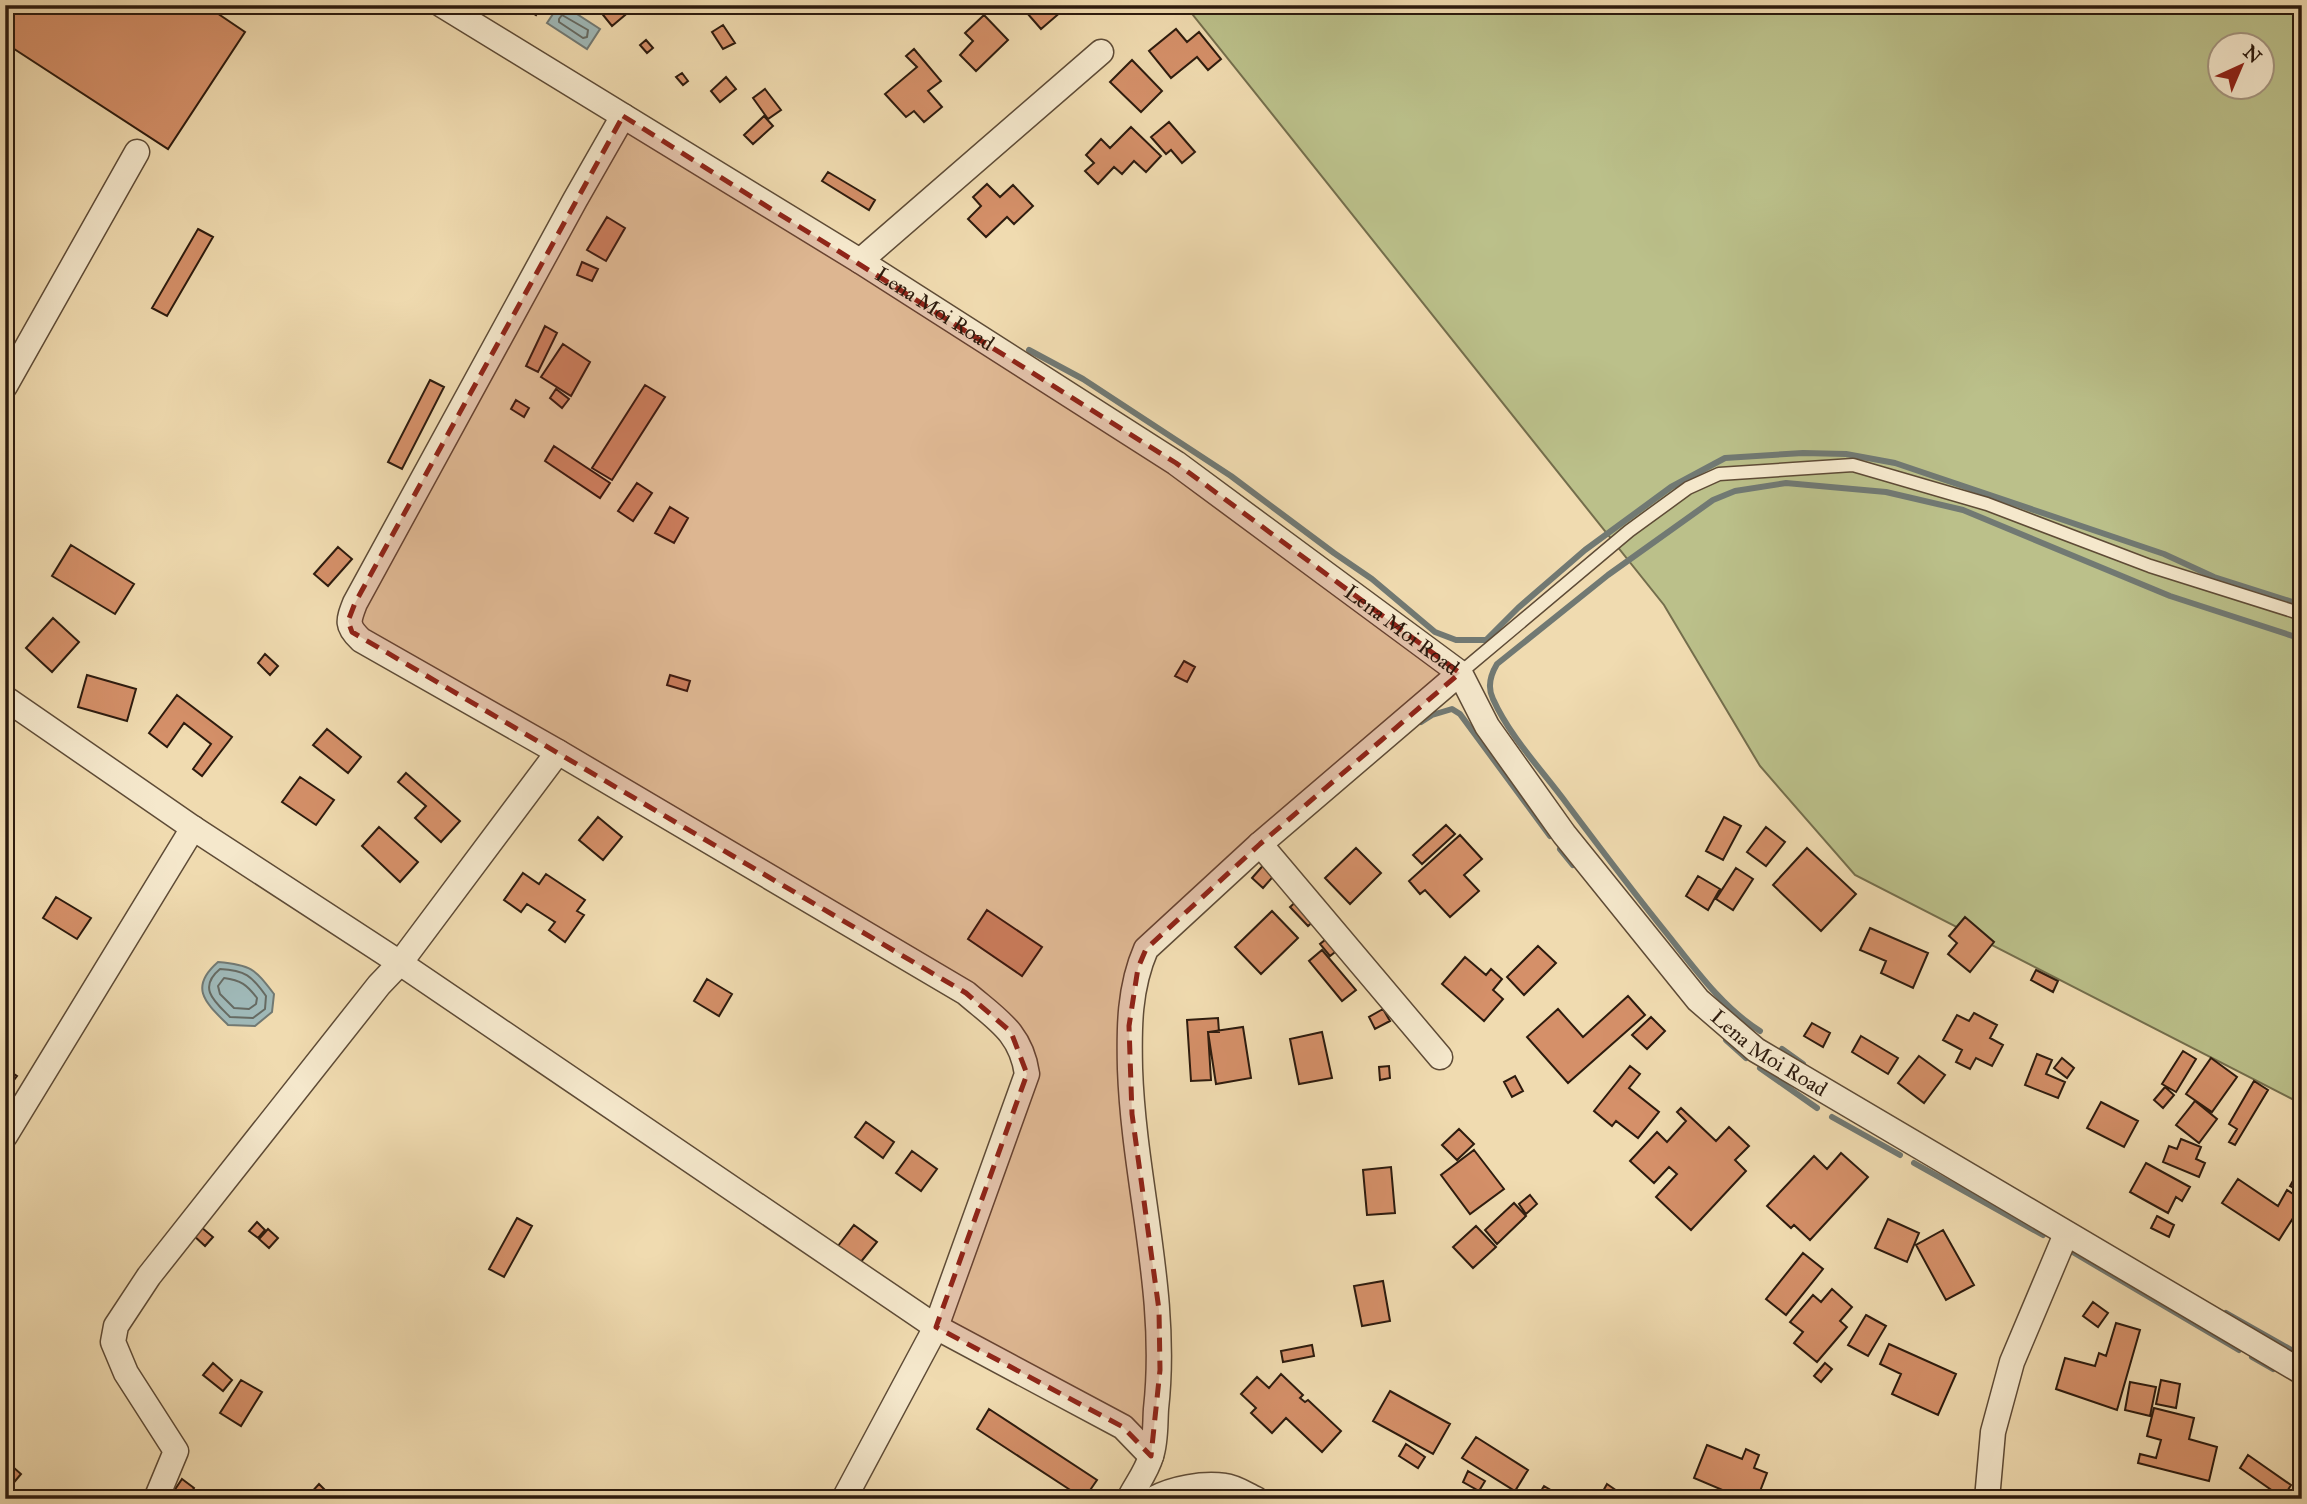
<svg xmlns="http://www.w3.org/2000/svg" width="2307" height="1504" viewBox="0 0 2307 1504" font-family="'IM FELL Great Primer',serif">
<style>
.green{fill:#bbc08a;stroke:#746e4c;stroke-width:2;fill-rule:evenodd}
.water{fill:#9fb8b7;stroke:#717973;stroke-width:2}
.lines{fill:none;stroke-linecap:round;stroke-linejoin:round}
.shore{stroke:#666a62;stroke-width:2}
.stream{stroke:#717973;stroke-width:6}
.building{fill:#d59069;stroke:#2d1b0e;stroke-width:2}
.service-casing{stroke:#5e4b36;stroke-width:15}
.minor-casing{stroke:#5e4b36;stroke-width:27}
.service{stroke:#f5e8cc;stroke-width:12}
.minor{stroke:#f5e8cc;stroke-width:24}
.marked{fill:#8f2418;fill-opacity:0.2;stroke:#8f2418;stroke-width:5;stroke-dasharray:14 9;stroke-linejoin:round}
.labels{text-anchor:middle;stroke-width:5;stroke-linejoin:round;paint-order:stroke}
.street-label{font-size:21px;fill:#2d1b0e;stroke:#f5e8cc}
</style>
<rect width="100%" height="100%" fill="#f0dbb0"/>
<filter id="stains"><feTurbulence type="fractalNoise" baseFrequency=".00286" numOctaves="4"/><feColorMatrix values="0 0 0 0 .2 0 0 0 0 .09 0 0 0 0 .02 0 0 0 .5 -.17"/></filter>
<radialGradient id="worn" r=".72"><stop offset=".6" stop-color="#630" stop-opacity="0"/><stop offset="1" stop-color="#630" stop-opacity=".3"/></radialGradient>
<path class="green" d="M1185 5H2302V1104L1855 875 1760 766 1664 605ZM2220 46H2262V88H2220Z"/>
<path class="water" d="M559 5H563L600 29 587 49 547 23Z
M218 962C251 965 254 968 274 994L272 1012 255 1026 228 1025C206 1003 188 988 218 962Z"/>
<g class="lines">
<path class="shore" d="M562 15 588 30 587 37 583 38 559 22V19Z
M220 969C245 970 252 976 266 996L265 1009 253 1018 230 1017C215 1002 197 988 220 969Z
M224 978C241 980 247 985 257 998L256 1004 249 1009 234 1008 220 994 218 986Z"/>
<path class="stream" d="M1029 350 1083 379 1231 476 1334 553 1372 579 1435 632 1456 640H1486L1518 608 1585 550 1671 487 1725 458 1803 453 1846 454 1895 463 2164 554 2214 577 2302 605
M1421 722 1432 715 1452 709 1460 714 1550 836
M1560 849 1573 865
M1760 1031C1723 1008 1695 969 1668 935 1633 892 1600 848 1567 804 1542 770 1510 737 1493 699 1487 687 1491 674 1497 664L1608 575 1713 500 1735 491 1786 483 1886 492 1963 510 2170 596 2302 639
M1726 1040 1746 1058
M1782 1049 1803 1064
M1760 1068 1817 1108
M1832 1117 1900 1155
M1914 1163 2043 1235
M2066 1248 2239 1350
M2226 1313 2302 1356
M2252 1357 2273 1369"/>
</g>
<path class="building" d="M5 5H205L245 32 168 149 5 43Z
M520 5H542L536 15Z
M595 5H637L612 26Z
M1020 5H1057L1062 11 1041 29Z
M984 15 1008 40 976 71 960 55 973 41 965 33Z
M723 25 735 43 723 49 712 32Z
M1176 29 1187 42 1199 32 1221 59 1208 70 1197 57 1171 78 1149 51Z
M646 40 653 48 647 53 640 45Z
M914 49 941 81 928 91 942 107 924 122 914 111 906 117 885 94 917 67 906 56Z
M1132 60 1162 91 1141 112 1110 82Z
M682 73 688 81 683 85 676 77Z
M726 77 736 89 720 102 711 91Z
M765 89 781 110 768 119 753 98Z
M764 116 773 126 753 144 744 135Z
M1169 122 1195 152 1182 163 1171 150 1166 154 1151 137Z
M1131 127 1161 156 1146 172 1134 161 1122 174 1114 167 1098 184 1085 171 1094 163 1086 155 1101 139 1110 148Z
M828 172 875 200 869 210 822 181Z
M987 184 1000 197 1013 185 1033 206 1014 224 1007 217 986 237 968 219 981 206 973 197Z
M607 217 625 228 606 261 587 250Z
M198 229 213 237 167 316 152 308Z
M582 262 598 269 592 281 577 275Z
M545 326 557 333 538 372 526 366Z
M563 344 590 362 571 396 541 377Z
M430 380 444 387 402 469 388 462Z
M645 385 665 397 612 480 592 468Z
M556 389 569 399 562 408 550 398Z
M516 400 529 408 524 417 511 409Z
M554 446 610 483 600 498 545 461Z
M637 483 652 493 633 521 618 511Z
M670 507 688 518 674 543 655 533Z
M71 545 134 584 115 614 52 576Z
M338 547 352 559 328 586 314 574Z
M53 618 79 642 52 672 26 648Z
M265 654 278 666 270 675 258 663Z
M1184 661 1195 667 1187 682 1175 676Z
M87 675 136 689 127 721 78 707Z
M670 675 690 681 687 691 667 685Z
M177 695 232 737 202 776 193 769 211 744 184 723 167 747 149 733Z
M327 729 361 757 348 773 313 745Z
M406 773 460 821 441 842 415 818 426 806 398 782Z
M300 777 334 800 316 825 282 802Z
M598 817 622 837 603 860 579 840Z
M1724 817 1741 826 1723 860 1706 851Z
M1446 825 1455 834 1422 864 1413 855Z
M379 827 418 862 400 882 362 846Z
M1766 827 1785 842 1766 866 1747 852Z
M1460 835 1482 859 1464 875 1479 891 1450 917 1425 890 1420 894 1409 881Z
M1356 848 1381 873 1350 904 1325 878Z
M1807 848 1856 894 1821 931 1773 885Z
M1267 861 1278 871 1263 888 1252 878Z
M1736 868 1753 879 1733 910 1716 899Z
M523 873 539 884 546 874 585 900 577 911 584 915 565 942 549 930 555 922 527 904 521 912 504 900Z
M1698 876 1720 889 1708 910 1686 896Z
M56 897 91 918 77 939 43 918Z
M1299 899 1316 919 1308 926 1290 907Z
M987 910 1042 947 1022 976 968 939Z
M1272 911 1298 938 1261 974 1235 947Z
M1965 917 1994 942 1970 972 1948 954 1957 943 1949 936Z
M1870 928 1928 953 1913 988 1881 973 1886 961 1860 950Z
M1330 936 1340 948 1330 956 1320 944Z
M1538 946 1556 963 1524 995 1507 977Z
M1322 950 1356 990 1342 1001 1309 961Z
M1465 957 1486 975 1491 969 1502 979 1493 990 1503 999 1484 1021 1442 984Z
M2036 970 2058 981 2053 992 2031 980Z
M707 979 732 994 719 1016 694 1001Z
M1628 996 1645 1015 1568 1083 1527 1037 1558 1009 1583 1037Z
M1383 1009 1390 1021 1375 1029 1369 1017Z
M1974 1013 1997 1025 1990 1038 2003 1045 1992 1066 1976 1058 1970 1069 1956 1062 1962 1050 1943 1040 1957 1015 1969 1021Z
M1651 1017 1665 1031 1647 1049 1632 1035Z
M1218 1018 1219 1032H1208L1211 1080 1191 1081 1187 1020Z
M1812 1023 1830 1033 1823 1047 1804 1036Z
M1243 1027 1251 1078 1216 1084 1208 1032Z
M1322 1032 1332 1078 1299 1084 1290 1039Z
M1861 1036 1898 1058 1888 1074 1852 1052Z
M2183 1051 2196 1059 2176 1092 2162 1084Z
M2037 1054 2052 1060 2046 1074 2065 1082 2058 1098 2025 1085Z
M1919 1056 1945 1075 1924 1103 1898 1083Z
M2062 1058 2074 1068 2067 1078 2054 1068Z
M2211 1058 2237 1077 2212 1112 2186 1094Z
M1389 1066 1390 1078 1380 1080 1379 1067Z
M1630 1066 1640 1074 1629 1088 1659 1112 1638 1138 1616 1121 1612 1126 1594 1111Z
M8 1070 17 1076 5 1092V1075Z
M1515 1076 1523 1091 1512 1097 1504 1082Z
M2254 1081 2268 1090 2235 1145 2229 1142 2237 1129 2229 1124Z
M2165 1087 2174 1095 2163 1108 2154 1100Z
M2195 1101 2217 1119 2199 1143 2176 1125Z
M2101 1102 2138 1121 2124 1147 2087 1128Z
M1681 1108 1716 1141 1729 1127 1749 1146 1735 1160 1746 1171 1691 1230 1656 1197 1677 1174 1669 1167 1654 1183 1630 1161 1657 1132 1667 1142 1686 1121 1677 1112Z
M866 1122 894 1142 883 1158 855 1137Z
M1459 1129 1474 1144 1457 1160 1442 1145Z
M2181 1139 2201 1147 2196 1159 2205 1163 2199 1177 2163 1162 2169 1146 2177 1149Z
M1474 1150 1504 1189 1470 1214 1441 1175Z
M912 1151 937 1169 921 1191 896 1173Z
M1841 1153 1868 1177 1810 1240 1794 1225 1791 1228 1767 1206 1814 1156 1827 1169Z
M2146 1163 2190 1187 2182 1201 2176 1197 2168 1213 2130 1192Z
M2302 1165V1192L2290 1186Z
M1391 1167 1395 1213 1367 1215 1363 1170Z
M2238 1179 2278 1206 2287 1190 2302 1200V1204L2279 1240 2222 1203Z
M1530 1195 1537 1204 1526 1214 1519 1204Z
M1514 1203 1526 1216 1497 1244 1485 1230Z
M2157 1216 2174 1225 2169 1237 2151 1228Z
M517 1218 532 1226 504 1277 489 1269Z
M1888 1219 1919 1233 1907 1262 1875 1248Z
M257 1222 265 1230 258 1238 249 1231Z
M854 1225 877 1242 860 1263 838 1246Z
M1476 1226 1496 1247 1473 1268 1453 1247Z
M201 1227 213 1237 205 1246 193 1235Z
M268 1229 278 1238 269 1248 259 1239Z
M1943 1230 1974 1285 1946 1300 1916 1245Z
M1803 1253 1823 1269 1786 1315 1766 1299Z
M1383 1281 1390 1321 1362 1326 1354 1286Z
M1832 1289 1852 1307 1840 1321 1847 1327 1817 1362 1794 1343 1803 1332 1790 1322 1813 1295 1821 1302Z
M2093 1302 2108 1313 2098 1327 2083 1316Z
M1866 1315 1886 1326 1868 1356 1848 1345Z
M2116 1323 2140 1330 2117 1410 2056 1389 2065 1358 2095 1366 2099 1353 2106 1356Z
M1889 1344 1956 1374 1938 1415 1892 1394 1901 1374 1880 1364Z
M1312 1345 1314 1356 1283 1362 1281 1351Z
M213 1363 232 1380 223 1391 203 1375Z
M1825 1363 1832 1369 1821 1382 1814 1376Z
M1281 1374 1303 1395 1300 1398 1305 1402 1308 1400 1341 1431 1322 1452 1286 1418 1272 1433 1251 1413 1256 1408 1241 1394 1257 1377 1269 1388Z
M241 1380 262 1392 241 1426 220 1413Z
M2161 1380 2180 1384 2176 1408 2156 1404Z
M2130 1382 2156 1387 2150 1416 2125 1410Z
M1390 1391 1450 1424 1433 1454 1373 1421Z
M2154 1408 2194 1418 2189 1439 2217 1447 2209 1481 2138 1463 2140 1454 2156 1458 2161 1440 2147 1436Z
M989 1409 1097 1480 1084 1499 977 1429Z
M1476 1437 1528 1470 1515 1491 1462 1458Z
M1406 1444 1425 1457 1418 1468 1399 1456Z
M1707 1445 1742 1459 1746 1449 1759 1455 1754 1468 1767 1473 1757 1499H1722L1725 1491 1694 1478Z
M2248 1455 2291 1485 2283 1498 2240 1468Z
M5 1460 21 1474 11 1486 5 1480Z
M1468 1471 1485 1481 1479 1491 1463 1482Z
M182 1479 194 1488 187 1499 174 1491Z
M319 1484 334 1499H313L309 1495Z
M1607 1484 1623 1495 1621 1499H1611L1602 1493Z
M1544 1486 1559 1495 1557 1499H1536Z
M372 1491 382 1499H366Z"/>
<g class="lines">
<defs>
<path id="service" d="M1460 673 1629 531 1688 488 1719 474 1853 465 1987 504 2150 566 2302 614"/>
<g id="minor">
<path id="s1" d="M442 5 860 261 1176 463 1460 673 1487 726 1564 834 1698 1000 1756 1050 2302 1372"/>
<path d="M623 116 575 200 355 603C348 621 346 626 361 640L558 752 966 993C996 1019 1021 1032 1027 1074L936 1327 844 1499"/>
<path d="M860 261 1101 52"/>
<path d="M5 386 137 152"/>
<path d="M5 698 193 828 400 963 936 1327 1123 1427 1151 1456"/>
<path d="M1260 844 1440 1057"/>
<path d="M5 1136 193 828"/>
<path d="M156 1499 176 1451 126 1373 113 1342 116 1326 149 1276 379 985 400 963 558 752"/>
<path d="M1129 1499C1136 1485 1147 1471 1151 1456 1156 1442 1155 1424 1156 1409 1169 1294 1134 1183 1130 1069 1129 1028 1129 988 1146 949L1260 844 1460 673"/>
<path d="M1153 1499C1173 1488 1203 1483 1225 1486 1235 1487 1247 1495 1256 1499"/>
<path d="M1987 1499 1993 1432 2012 1362 2066 1234"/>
</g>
</defs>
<use href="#service" class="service-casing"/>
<use href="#minor" class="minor-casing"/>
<use href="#service" class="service"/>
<use href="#minor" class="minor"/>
</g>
<path class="marked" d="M623 116 1176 463 1460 673 1260 844 1146 949 1138 968 1129 1026 1132 1114 1159 1310 1160 1370 1151 1456 1123 1427 936 1327 1027 1074 1011 1032 966 993 352 632 348 621 355 603Z"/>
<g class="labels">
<g class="street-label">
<text dy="7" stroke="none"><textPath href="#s1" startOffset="579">Lena Moi Road</textPath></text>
<text dy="7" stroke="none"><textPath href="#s1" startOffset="1146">Lena Moi Road</textPath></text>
<text dy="7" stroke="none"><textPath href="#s1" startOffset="1713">Lena Moi Road</textPath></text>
</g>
</g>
<rect width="2307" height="1504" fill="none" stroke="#f0dbb0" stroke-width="28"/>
<rect x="7" y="7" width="2293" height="1490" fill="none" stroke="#2d1b0e" stroke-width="3.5"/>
<rect x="14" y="14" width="2279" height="1476" fill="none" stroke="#2d1b0e" stroke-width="2"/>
<g transform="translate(2241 66) rotate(44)"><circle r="33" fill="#f5e8cc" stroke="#a59680" stroke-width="2"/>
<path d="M0-5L12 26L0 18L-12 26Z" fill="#8f2418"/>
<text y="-10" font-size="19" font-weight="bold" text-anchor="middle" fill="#2d1b0e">N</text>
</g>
<rect width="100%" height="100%" filter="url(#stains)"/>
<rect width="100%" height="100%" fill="url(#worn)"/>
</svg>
